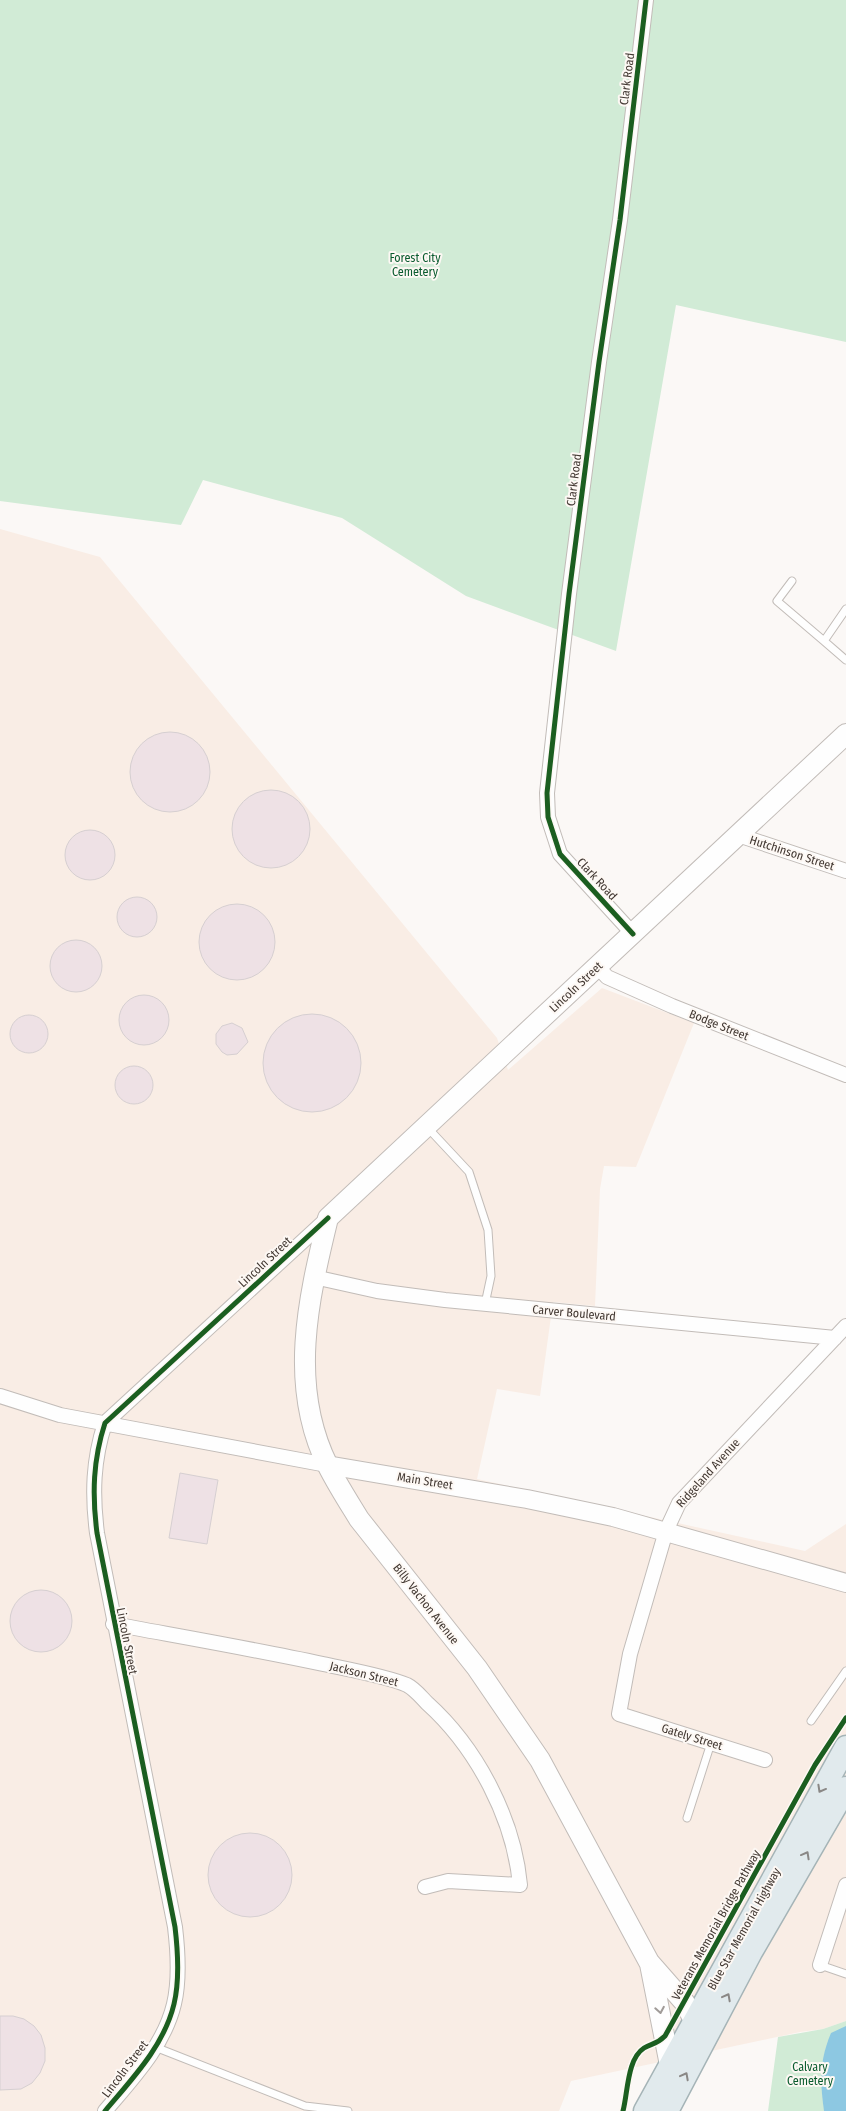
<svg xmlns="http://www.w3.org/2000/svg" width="846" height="2111" viewBox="0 0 846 2111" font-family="'Fira Sans Condensed',sans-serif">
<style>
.built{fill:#f9ede5}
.green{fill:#d1ebd6}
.water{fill:#8dc8e2}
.building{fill:#eee1e5;stroke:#d6cfd1}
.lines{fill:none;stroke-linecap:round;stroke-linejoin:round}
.service-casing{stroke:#c2bcb8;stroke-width:9}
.minor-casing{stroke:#c2bcb8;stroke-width:16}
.tertiary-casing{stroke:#c2bcb8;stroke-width:20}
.secondary-casing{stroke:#c2bcb8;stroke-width:22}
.primary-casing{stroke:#a5b4b7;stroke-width:25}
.service{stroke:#fefefe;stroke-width:7}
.minor{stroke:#fefefe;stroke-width:14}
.tertiary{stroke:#fefefe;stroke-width:18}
.secondary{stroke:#fefefe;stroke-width:20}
.primary{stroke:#e1eaed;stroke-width:22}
.cycleway-casing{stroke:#fdf8f4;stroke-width:8}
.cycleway{stroke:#1b5e20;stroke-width:5}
.oneway{stroke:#8a8886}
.oneway2{stroke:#a09b98}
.labels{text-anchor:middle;stroke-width:4;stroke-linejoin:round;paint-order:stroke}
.street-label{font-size:12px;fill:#423832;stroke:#fdf8f4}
.park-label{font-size:12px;fill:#095b2e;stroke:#fdf8f4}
</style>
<rect width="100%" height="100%" fill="#fbf8f6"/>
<path class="built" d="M0 529 100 557 497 1038 508 1070 602 988 694 1023 636 1167 604 1166 600 1189 595 1306 553 1302 540 1396 497 1389 477 1479 805 1551 846 1524V2021L823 2029 800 2032 571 2081 559 2111H0Z"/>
<path class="green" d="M0 0H846V342L676 305 616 651 466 596 342 518 203 480 181 525 0 501Z
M846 2021V2111H768L778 2037 823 2029Z"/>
<path class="water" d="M846 2026V2111H824C820 2081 819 2062 831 2033Z"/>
<path class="building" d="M130 772a40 40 0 1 1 80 0a40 40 0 1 1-80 0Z
M232 829a39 39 0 1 1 78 0a39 39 0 1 1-78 0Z
M65 855a25 25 0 1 1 50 0a25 25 0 1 1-50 0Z
M117 917a20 20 0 1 1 40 0a20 20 0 1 1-40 0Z
M199 942a38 38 0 1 1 76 0a38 38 0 1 1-76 0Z
M50 966a26 26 0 1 1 52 0a26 26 0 1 1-52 0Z
M119 1020a25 25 0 1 1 50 0a25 25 0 1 1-50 0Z
M263 1063a49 49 0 1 1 98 0a49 49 0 1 1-98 0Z
M10 1034a19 19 0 1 1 38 0a19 19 0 1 1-38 0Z
M232 1023 242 1028 248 1042 237 1054 227 1055 222 1052 216 1044V1034L222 1026Z
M115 1085a19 19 0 1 1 38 0a19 19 0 1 1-38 0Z
M180 1473 218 1480 207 1544 169 1538Z
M10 1621a31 31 0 1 1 62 0a31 31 0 1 1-62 0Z
M208 1875a42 42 0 1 1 84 0a42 42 0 1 1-84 0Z
M0 2016H13L24 2019 34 2026 41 2035 45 2048V2061L40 2073 32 2083 21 2089 0 2090Z"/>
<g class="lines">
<defs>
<path id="service" d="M792 581 777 601 824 641
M846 609 824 641 846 660
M427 1127 469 1172 488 1230 491 1276 485 1304
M811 1721 846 1671
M687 1818 711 1743
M820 1965 846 1974
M155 2047 305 2106 348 2111"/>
<path id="minor" d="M738 835 846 871
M633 934 560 854 548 817 547 793 569 594 599 362 620 220 646 0
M598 967 607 977 672 1006 846 1075
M314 1277 377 1291 445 1300 835 1338
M0 1396 60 1415 327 1465
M113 1624C183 1637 253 1649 323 1664 346 1669 386 1676 407 1685 415 1689 421 1697 427 1703 477 1748 514 1819 520 1885L448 1881 425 1887
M765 1760 619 1714 630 1654 666 1531 679 1503 846 1326
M820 1965 846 1885
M105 2111C132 2079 164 2046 174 2004 180 1979 178 1952 175 1927L97 1533C92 1494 93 1460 105 1423L328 1218"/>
<path id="tertiary" d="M327 1465 527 1499 613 1517 846 1583"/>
<path id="secondary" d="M650 1964 670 2065
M700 2032 685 2003 649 1962 540 1760 477 1668 359 1519C348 1501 337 1484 328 1466 288 1386 308 1300 328 1218L846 734"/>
<path id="primary" d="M645 2111 846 1747
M667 2111 751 1952 846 1788"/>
</defs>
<use href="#service" class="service-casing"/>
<use href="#minor" class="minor-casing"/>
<use href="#tertiary" class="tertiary-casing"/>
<use href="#secondary" class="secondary-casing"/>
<use href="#primary" class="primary-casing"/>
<use href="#service" class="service"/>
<use href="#minor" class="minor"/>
<use href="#tertiary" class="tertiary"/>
<use href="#secondary" class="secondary"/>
<use href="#primary" class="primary"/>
<defs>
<path id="cycleway" d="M633 934 560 854 548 817 547 793 569 594 599 362 620 220 646 0
M105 2111C132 2079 164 2046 174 2004 180 1979 178 1952 175 1927L97 1533C92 1494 93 1460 105 1423L328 1218
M623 2111C628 2092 627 2059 644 2048 652 2043 656 2045 665 2036L815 1765 846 1718"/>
</defs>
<use href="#cycleway" class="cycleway-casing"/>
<use href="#cycleway" class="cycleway"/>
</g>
<defs><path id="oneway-chevron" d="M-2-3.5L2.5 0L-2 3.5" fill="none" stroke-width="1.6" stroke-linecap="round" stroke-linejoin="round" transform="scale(1.25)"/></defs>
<g class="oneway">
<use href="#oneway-chevron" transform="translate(821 1789) rotate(119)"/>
<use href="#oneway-chevron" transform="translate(806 1855) rotate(-61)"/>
<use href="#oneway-chevron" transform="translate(727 1997) rotate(-62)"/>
<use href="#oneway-chevron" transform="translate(685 2076) rotate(-62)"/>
</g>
<use class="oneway2" href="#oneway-chevron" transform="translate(660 2010) rotate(80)"/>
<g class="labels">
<g class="street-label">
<text transform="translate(627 79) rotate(-83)" y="4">Clark Road</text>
<text transform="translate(574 480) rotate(-83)" y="4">Clark Road</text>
<text transform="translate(792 853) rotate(18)" y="4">Hutchinson Street</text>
<text transform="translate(597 879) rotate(47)" y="4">Clark Road</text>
<text transform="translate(576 987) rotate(-43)" y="4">Lincoln Street</text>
<text transform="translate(719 1025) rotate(22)" y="4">Bodge Street</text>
<text transform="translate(265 1262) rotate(-43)" y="4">Lincoln Street</text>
<text transform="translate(574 1313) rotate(5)" y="4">Carver Boulevard</text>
<text transform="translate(708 1473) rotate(-48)" y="4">Ridgeland Avenue</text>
<text transform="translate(425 1481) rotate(9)" y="4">Main Street</text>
<text transform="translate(426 1604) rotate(52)" y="4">Billy Vachon Avenue</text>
<text transform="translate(127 1641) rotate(79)" y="4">Lincoln Street</text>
<text transform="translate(364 1674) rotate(14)" y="4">Jackson Street</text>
<text transform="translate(692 1737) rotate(17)" y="4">Gately Street</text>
<text transform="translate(716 1925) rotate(-61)" y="4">Veterans Memorial Bridge Pathway</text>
<text transform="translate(744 1929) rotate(-61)" y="4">Blue Star Memorial Highway</text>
<text transform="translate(125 2069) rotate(-53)" y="4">Lincoln Street</text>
</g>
<g class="park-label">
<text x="415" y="262">Forest City<tspan x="415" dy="14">Cemetery</tspan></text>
<text x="810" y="2071">Calvary<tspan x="810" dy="14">Cemetery</tspan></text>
</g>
</g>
</svg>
